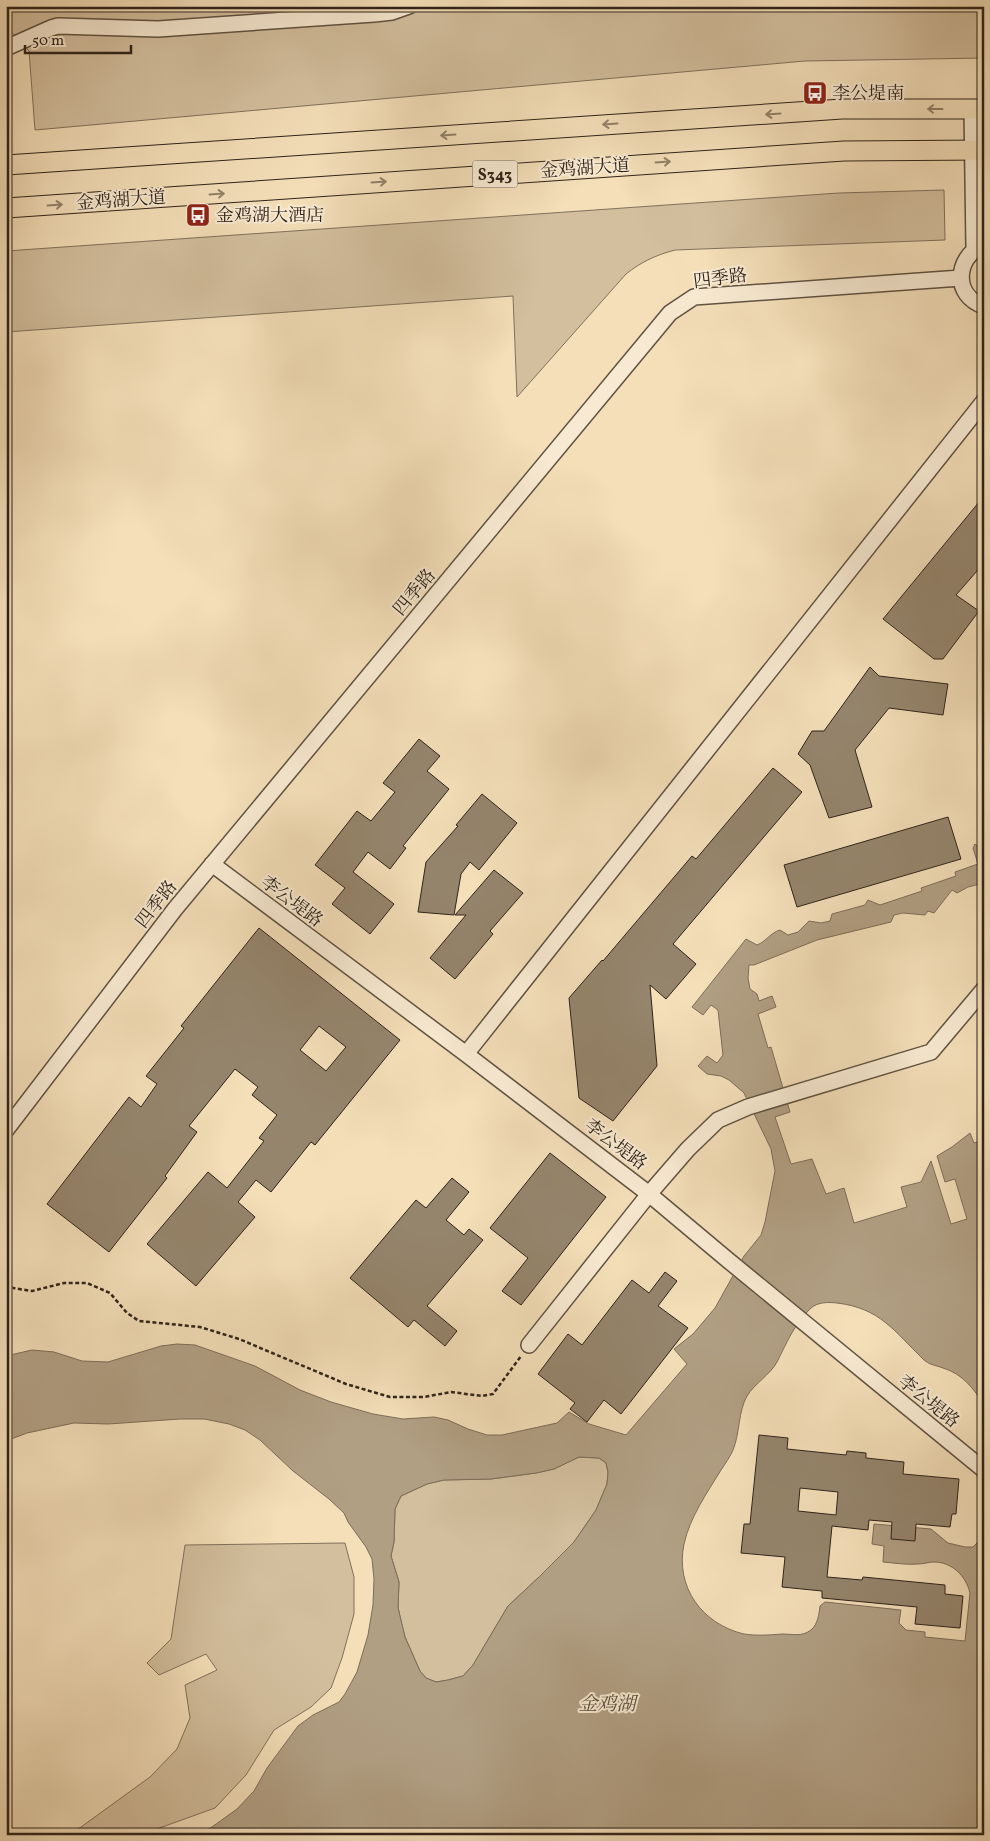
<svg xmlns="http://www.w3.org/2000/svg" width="990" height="1841" viewBox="0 0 990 1841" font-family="Vollkorn,'Noto Serif SC',serif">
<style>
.green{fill:#d3bf9e;stroke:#81715c}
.water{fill:#b19f83;stroke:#7d6d59;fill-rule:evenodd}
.building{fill:#95856d;stroke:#2f231a;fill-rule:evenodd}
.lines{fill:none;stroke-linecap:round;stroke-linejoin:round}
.minor-casing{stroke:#605242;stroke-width:18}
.major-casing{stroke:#2f231a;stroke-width:21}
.path{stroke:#2f231a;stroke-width:2.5;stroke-dasharray:4 2.5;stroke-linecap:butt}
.minor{stroke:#f8ead2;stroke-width:15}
.major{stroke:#f4dfb9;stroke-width:19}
.oneway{stroke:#92816a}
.labels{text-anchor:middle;stroke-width:4;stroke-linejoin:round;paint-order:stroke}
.shield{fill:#f8ead2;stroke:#6b5f51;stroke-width:1}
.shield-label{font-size:16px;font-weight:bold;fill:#2f231a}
.poi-label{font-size:18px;fill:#2f231a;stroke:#f8ead2;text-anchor:start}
.street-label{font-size:18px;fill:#2f231a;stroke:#f8ead2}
.water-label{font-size:19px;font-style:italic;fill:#5c4e3f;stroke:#f8ead2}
</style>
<rect width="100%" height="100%" fill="#f4dfb9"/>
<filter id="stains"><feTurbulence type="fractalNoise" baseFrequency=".004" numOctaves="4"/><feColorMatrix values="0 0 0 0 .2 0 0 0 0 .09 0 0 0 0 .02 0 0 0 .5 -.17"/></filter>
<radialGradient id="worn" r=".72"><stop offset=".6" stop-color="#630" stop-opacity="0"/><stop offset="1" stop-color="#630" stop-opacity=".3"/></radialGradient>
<path class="green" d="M6 6H984V58L805 61 35 130 29 51 6 26Z
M944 190 945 240 675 250C656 255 641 262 626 274L517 397 513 296 6 332V251L839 193Z
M579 1457 599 1458 606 1463 608 1472 607 1484 596 1510 574 1542 539 1577 508 1606 473 1665 463 1676 448 1680 436 1682 426 1678 420 1671 405 1637 400 1617 398 1607 399 1582 391 1556 394 1542 395 1509 401 1496 427 1484 444 1480 491 1479 536 1473 554 1469Z
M345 1543 354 1577V1614L342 1658 331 1688 311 1707 274 1730 246 1775 215 1808 140 1835H70L150 1777 177 1749 190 1718 185 1685 217 1670 206 1654 159 1675 147 1663 171 1639 185 1545Z"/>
<path class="water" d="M975 844 984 851V883L968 887 957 893 952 890 934 913 928 911 925 915 903 913 894 915 891 922 817 940 754 965H749L748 978 750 989 757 994 759 1001 772 996 776 1007 758 1014 768 1048 771 1047 790 1112 775 1117 791 1164 812 1159 826 1194 844 1188 854 1223 907 1207 901 1187 921 1182 931 1161 951 1224 967 1219 955 1179 945 1182 937 1156 952 1147 970 1133 974 1143 984 1140V1405C974 1389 963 1374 943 1368 935 1365 929 1365 923 1359 894 1331 880 1308 837 1303 828 1302 818 1302 811 1308 795 1323 787 1342 777 1362 770 1375 755 1383 747 1396 738 1412 740 1433 733 1450 730 1457 725 1464 721 1470 707 1493 690 1517 684 1544 675 1587 702 1624 744 1634 757 1636 769 1635 782 1634 793 1634 802 1637 811 1630 818 1624 819 1614 820 1606L825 1602 901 1610 899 1623 906 1630 925 1632V1637L965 1641 970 1593C966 1576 952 1562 934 1562 929 1562 924 1564 918 1564 907 1565 894 1563 883 1562L884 1546 872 1544 874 1524 931 1529 948 1543 965 1547H973L984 1536V1835H197L212 1827 237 1809 254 1791 267 1768 298 1726 313 1715 339 1702 345 1694 357 1672 368 1635 373 1605 374 1579 372 1559 366 1547 348 1522 344 1513 329 1499 293 1471 260 1440 245 1430 229 1424 204 1419H180L108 1424 74 1423 27 1433 6 1441V1356L32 1350 54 1352 82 1361 108 1362 161 1346 177 1344 195 1345 255 1366 300 1390 331 1402 373 1414 403 1419 434 1417 448 1420 468 1429 487 1435H502L557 1423 569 1412 589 1424 626 1435 687 1364 674 1349 693 1334 715 1308 744 1256 761 1235 765 1222 775 1171 771 1149 744 1093 729 1080 721 1076 707 1074 698 1066 707 1056 717 1063 723 1055 718 1010 711 1005 703 1015 692 1007 746 939 757 945C767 941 770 933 780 930L788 935 798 932 809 921 821 923 830 921 832 914 865 905 868 900 880 905 922 891 921 888 956 876 955 872 978 864 973 848ZM579 1457 599 1458 606 1463 608 1472 607 1484 596 1510 574 1542 539 1577 508 1606 473 1665 463 1676 448 1680 436 1682 426 1678 420 1671 405 1637 400 1616 398 1607 399 1582 391 1556 394 1542 395 1509 401 1496 427 1484 444 1480 491 1479 536 1473 554 1469Z"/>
<path class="building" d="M984 496V563L956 595 979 611 943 659H934L883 619Z
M870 667 879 676 948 684 943 715 889 708 855 750 872 807 829 818 810 765 798 754 812 731H824Z
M419 739 440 756 427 771 449 789 403 846 406 848 390 869 368 852 353 872 394 904 370 934 332 904 345 888 315 865 357 811 371 821 395 792 383 783Z
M773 768 802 792 673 944 696 964 666 999 650 985 657 1066 613 1121 579 1098 569 998 602 960 603 961 692 856 696 859Z
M482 794 517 823 479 870 470 862 461 874 454 915 418 912 426 862 458 826 456 825Z
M948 817 961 859 797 907 784 865Z
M494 870 523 893 490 931 493 934 455 979 430 958 466 915H455Z
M259 928 400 1040 315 1145 311 1142 271 1192 256 1180 238 1202 255 1217 196 1286 147 1244 208 1172 227 1188 264 1141 259 1138 277 1115 252 1095 258 1087 235 1069 189 1126 197 1132 165 1176 167 1178 109 1252 47 1204 129 1097 141 1107 157 1084 146 1076 184 1028 181 1026ZM319 1026 346 1047 326 1071 300 1050Z
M550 1153 606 1197 521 1305 502 1291 528 1258 490 1228Z
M452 1178 469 1192 446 1220 464 1235 469 1229 483 1240 427 1306 457 1331 445 1346 414 1320 408 1327 350 1278 416 1200 426 1208Z
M665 1272 677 1281 658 1306 688 1328 621 1414 604 1400 587 1422 570 1409 575 1403 538 1374 568 1334 582 1345 632 1280 649 1293Z
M759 1435 788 1438 787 1449 846 1455 847 1451 866 1453V1458L904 1462 903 1474 959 1479 956 1514H952L950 1527 916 1524 915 1541 891 1539 892 1522 869 1520 868 1530 832 1526 827 1577 862 1580 863 1577 945 1585V1594L963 1596 960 1628 915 1624 917 1607 822 1598V1591L782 1587 785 1557 741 1553 744 1524H750ZM800 1488 838 1492 836 1515 798 1511Z"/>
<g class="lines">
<defs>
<path id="minor" d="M6 48 51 28 58 26 158 29 374 14 392 12 409 6
M972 109 974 249
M982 245C955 259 953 296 984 306
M212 864 466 1054 649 1194 729 1261 984 1470
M466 1054 984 401
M6 1130 175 909 670 313 694 297 961 278
M529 1345 649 1194 688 1149 718 1120 748 1107 931 1052 984 989"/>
<path id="major" d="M6 165 842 109H984
M6 208 844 151 984 150"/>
</defs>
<use href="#minor" class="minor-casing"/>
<use href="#major" class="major-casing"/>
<path class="path" d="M6 1284 13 1288 32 1291 64 1283H87L110 1293 127 1313 139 1321 200 1327 239 1339 346 1384 390 1397H424L451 1392 482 1396 493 1394 521 1356"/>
<use href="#minor" class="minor"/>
<use href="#major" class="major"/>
</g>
<defs><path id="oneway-shaft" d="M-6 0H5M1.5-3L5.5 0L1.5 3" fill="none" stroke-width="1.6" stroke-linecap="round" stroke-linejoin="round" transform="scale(1.25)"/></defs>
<g class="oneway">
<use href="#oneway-shaft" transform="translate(935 109) rotate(180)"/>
<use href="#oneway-shaft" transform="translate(773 114) rotate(176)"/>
<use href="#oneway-shaft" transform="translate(610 124) rotate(176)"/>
<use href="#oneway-shaft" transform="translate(448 135) rotate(176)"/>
<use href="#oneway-shaft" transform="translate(663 162) rotate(-4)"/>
<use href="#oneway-shaft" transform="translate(379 182) rotate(-4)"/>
<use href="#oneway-shaft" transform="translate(217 194) rotate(-4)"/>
<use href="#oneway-shaft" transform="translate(55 205) rotate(-4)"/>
</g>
<defs>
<symbol id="bus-square" viewBox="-11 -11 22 22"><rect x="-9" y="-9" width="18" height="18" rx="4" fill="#8f2418" stroke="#f8ead2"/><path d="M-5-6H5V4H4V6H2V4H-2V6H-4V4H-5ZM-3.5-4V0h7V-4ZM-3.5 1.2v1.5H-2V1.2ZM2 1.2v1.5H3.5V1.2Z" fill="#fff"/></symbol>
</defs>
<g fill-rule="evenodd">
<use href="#bus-square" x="801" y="79" width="28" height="28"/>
<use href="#bus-square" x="184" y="201" width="28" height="28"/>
</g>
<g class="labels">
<rect class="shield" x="472.5" y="160.5" width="45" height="27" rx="4"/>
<g class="shield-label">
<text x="495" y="180">S343</text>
</g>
<g class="poi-label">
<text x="832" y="99">李公堤南</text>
<text x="216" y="221">金鸡湖大酒店</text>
</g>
<g class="street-label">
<text transform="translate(585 168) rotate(-4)" y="6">金鸡湖大道</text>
<text transform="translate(121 200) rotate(-4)" y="6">金鸡湖大道</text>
<text transform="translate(720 278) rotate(-7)" y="6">四季路</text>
<text transform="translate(414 592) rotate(-50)" y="6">四季路</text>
<text transform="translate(292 901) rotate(37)" y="6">李公堤路</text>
<text transform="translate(156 904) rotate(-52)" y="6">四季路</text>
<text transform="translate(616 1144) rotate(37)" y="6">李公堤路</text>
<text transform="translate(929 1401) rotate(39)" y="6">李公堤路</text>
</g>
<g class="water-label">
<text x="607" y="1710">金鸡湖</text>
</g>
</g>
<rect width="990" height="1841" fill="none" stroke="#f4dfb9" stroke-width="25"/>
<rect x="8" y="8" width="975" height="1826" fill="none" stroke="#2f231a" stroke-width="2.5"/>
<rect x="12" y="12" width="965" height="1816" fill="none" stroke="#2f231a"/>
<path d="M25 45v8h106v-8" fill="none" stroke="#2f231a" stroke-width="2.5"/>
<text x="32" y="45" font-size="15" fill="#2f231a" stroke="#f8ead2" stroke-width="4" paint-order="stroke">50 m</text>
<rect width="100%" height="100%" filter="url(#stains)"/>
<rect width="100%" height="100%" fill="url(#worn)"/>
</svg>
